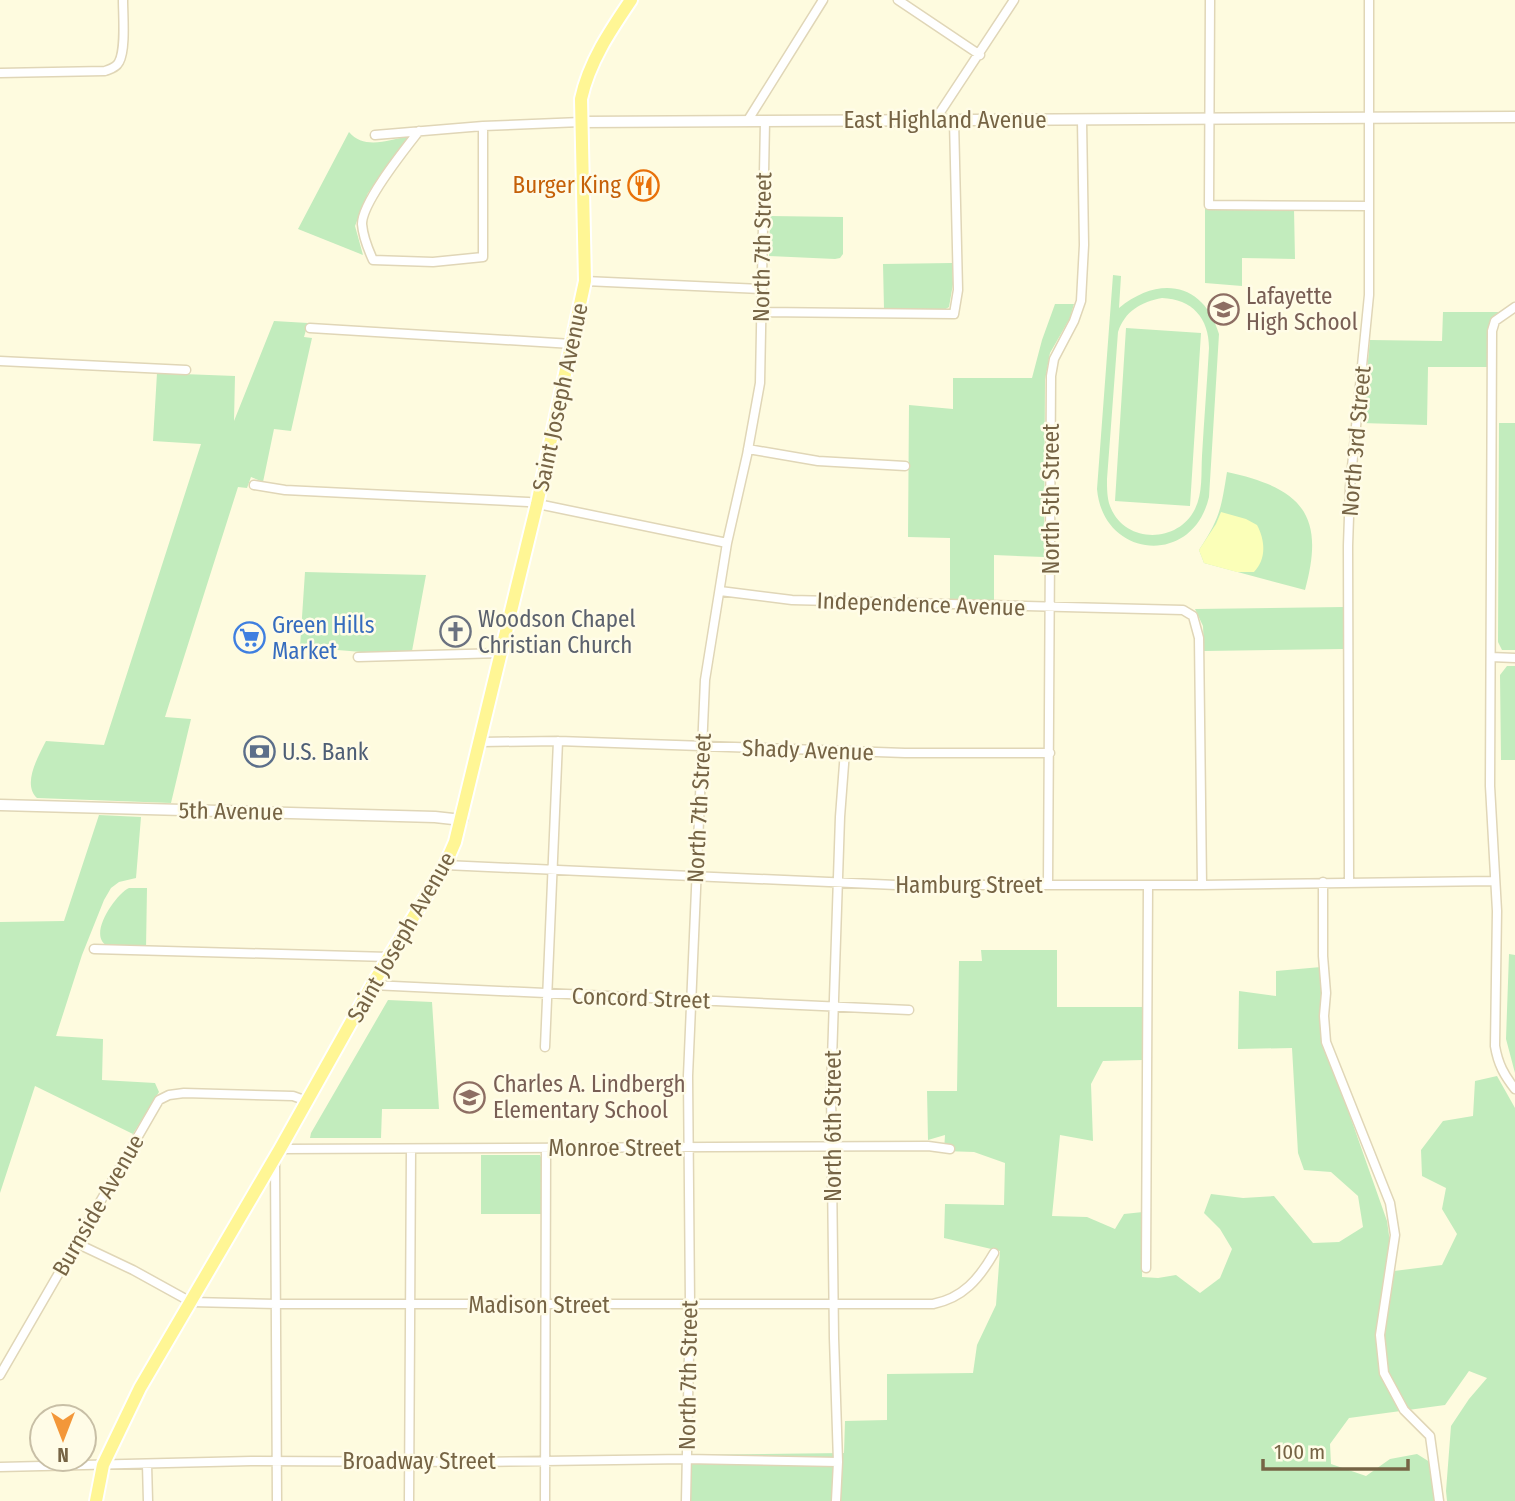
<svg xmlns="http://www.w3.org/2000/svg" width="1515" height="1501" viewBox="0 0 1515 1501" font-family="'Fira Sans Condensed',sans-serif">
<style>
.green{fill:#c2ecbd;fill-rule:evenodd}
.sand{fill:#fbffb8}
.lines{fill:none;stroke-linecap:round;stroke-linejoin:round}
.minor-casing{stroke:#e0d6b7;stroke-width:11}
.tertiary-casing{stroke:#e0d6b7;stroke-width:13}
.primary-casing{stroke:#fff;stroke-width:16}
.minor{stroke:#fff;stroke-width:8}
.tertiary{stroke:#fff;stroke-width:10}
.primary{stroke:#fff695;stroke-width:12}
.labels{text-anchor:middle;stroke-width:5;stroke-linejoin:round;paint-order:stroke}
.street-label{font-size:23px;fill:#766445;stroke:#fffce7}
.food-label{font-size:23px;fill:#c56008;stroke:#fffce7;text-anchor:end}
.education-label{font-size:23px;fill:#785e54;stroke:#fffce7;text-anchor:start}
.worship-label{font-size:23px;fill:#5b616d;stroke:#fffce7;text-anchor:start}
.shop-label{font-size:23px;fill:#366cbe;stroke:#fffce7;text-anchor:start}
.service-label{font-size:23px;fill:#4e5e75;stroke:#fffce7;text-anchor:start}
</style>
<rect width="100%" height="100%" fill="#fefbdf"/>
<path class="green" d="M349 132C364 150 389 140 409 136L368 193 355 226 363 255 298 229Z
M1205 209H1294L1295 259 1242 258V286L1205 283Z
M770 216 843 217V254L840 258 835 259 769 256Z
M952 263 953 284 949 307 944 310 884 309 883 264Z
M1113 275 1121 276 1119 308C1158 276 1203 281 1219 334L1209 497C1193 567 1103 559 1097 489ZM1162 298C1192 299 1209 318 1209 348 1207 384 1204 420 1202 456 1201 473 1203 493 1195 509 1178 544 1124 544 1110 506 1107 498 1107 488 1107 479L1118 332C1125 311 1141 302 1162 298Z
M1055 304H1074L1070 318 1050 353 1045 380 1044 557 994 555V602L950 600V538L908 537 909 405 953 409V378H1032L1042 340Z
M1443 312H1499C1484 326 1489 348 1488 367H1428L1427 425 1362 423 1370 340 1442 341Z
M274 321 308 323 304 337 312 338 291 431 274 429 263 482 251 477 247 488 238 487 165 717 191 719 171 803 37 798C22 784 38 757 46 741L104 745 201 444 153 441 157 373 235 376 234 421Z
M1126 328 1201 333 1190 506 1115 501Z
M1499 423H1515V650H1502L1498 642Z
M1227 472C1301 488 1326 514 1305 590L1204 563 1199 550C1220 518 1221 509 1227 472Z
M305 572 426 575 412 651 362 652 300 647Z
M1344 607V649L1204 651 1203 626 1195 609Z
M1507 666H1515V760H1501L1500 675Z
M99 815 141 817 136 878 119 882 111 888 104 900 82 955 56 1036 103 1039 102 1080 155 1083 159 1092 133 1134 35 1086 0 1193V922L64 921Z
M129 888H147L146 949C135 948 116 950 106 945 88 934 116 894 129 888Z
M981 950H1057V1007H1143V1060L1103 1061 1091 1084 1093 1141 1060 1135 1052 1216 1087 1217 1115 1229 1124 1214 1143 1212 1142 1277 1158 1278 1176 1275 1200 1293 1220 1278 1232 1249 1220 1229 1204 1213 1211 1194 1243 1198 1274 1196 1313 1243 1339 1242 1363 1227 1358 1196 1331 1172 1304 1170 1298 1153 1292 1048 1238 1049 1239 991 1276 996V971L1321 967 1331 1062 1387 1221 1394 1271 1442 1265 1457 1234 1442 1209 1446 1188 1422 1176 1421 1150 1443 1121 1473 1116 1475 1081 1497 1076 1515 1108V1501H1447L1446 1491 1451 1426 1469 1399 1487 1378 1469 1371 1445 1405 1349 1418 1330 1444 1331 1464 1366 1476 1390 1459 1417 1454 1433 1464 1435 1501H683V1455L844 1453 845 1421 887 1420V1374L973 1373 977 1345 996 1305 1000 1251 944 1238 945 1204 1004 1205 1005 1163 974 1152 944 1151 945 1135 928 1140 927 1091H957L959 961H982Z
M1509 954 1515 955V1073L1506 1039Z
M388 1000 432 1002 439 1109H382L381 1138H310L311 1133Z
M540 1155 542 1160V1214H481V1155Z"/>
<path class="sand" d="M1221 512 1246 519 1257 525C1265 540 1267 559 1254 572H1237L1204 563 1199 550 1216 524Z"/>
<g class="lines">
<defs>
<path id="minor" d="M898 0 980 55
M1210 0 1209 205 1369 206
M0 73 105 71C110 69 116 68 119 62 126 49 123 16 123 0
M748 120 823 0
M935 120 1014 0
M419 131C405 149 362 202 362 224 363 237 368 249 373 260L433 262 483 257V126
M375 135 483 126 581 122
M585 281 761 289
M1515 307 1495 321 1492 331 1490 786 1497 911 1495 1046C1498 1064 1504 1075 1515 1089
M761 312 954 314 958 290 954 120
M310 328 572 344
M0 361 186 370
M748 449 818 461 905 466
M254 485 285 490 528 502 727 543
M720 591 792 600 1183 610 1193 616 1199 638 1202 885
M358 657 502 653
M1491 657 1515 658
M481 742 558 741 905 753H1050
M445 865 896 885H1202L1494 881
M1323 882V956L1326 993 1324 1016 1326 1042 1390 1203 1395 1235 1380 1335 1384 1373 1404 1410 1430 1436 1439 1501
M1349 882 1348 546 1350 487 1369 295V0
M1048 885 1051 376 1054 359 1074 321 1081 301 1084 245 1082 120
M94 949 389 957
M372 985 909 1010
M545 1047 558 741
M280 1149 928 1146 950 1149
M275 1160 277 1501
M76 1243 133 1270 191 1302 276 1304H933C963 1298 979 1279 994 1253
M1146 1268 1148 885
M0 1375 159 1100 169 1095 184 1093 293 1096 307 1101
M147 1464 148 1501
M0 1467 251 1461 479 1462 686 1459 838 1462
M409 1501 411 1149
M545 1501 546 1148
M686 1501 690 1304 688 1076 705 680 727 543 747 455 760 383 765 121
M836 1501 838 1462 834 1338 831 1090 840 817 845 751"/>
<path id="tertiary" d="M581 122 1515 117
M0 805 435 817 462 820"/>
<path id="primary" d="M96 1501 103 1465 140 1388 280 1149 372 985 445 865 455 842 537 504 585 281 581 99C589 62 610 31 631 0"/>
</defs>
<use href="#minor" class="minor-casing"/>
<use href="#tertiary" class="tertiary-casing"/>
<use href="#primary" class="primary-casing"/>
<use href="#minor" class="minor"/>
<use href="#tertiary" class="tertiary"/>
<use href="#primary" class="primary"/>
</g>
<defs>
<symbol id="restaurant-ring" viewBox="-11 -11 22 22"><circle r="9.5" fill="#fffce7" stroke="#e8710a" stroke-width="1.5"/><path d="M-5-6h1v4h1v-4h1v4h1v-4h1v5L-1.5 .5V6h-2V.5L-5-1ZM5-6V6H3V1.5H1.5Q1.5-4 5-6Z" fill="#e8710a"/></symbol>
<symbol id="school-ring" viewBox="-11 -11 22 22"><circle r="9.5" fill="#fffce7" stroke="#8d6e63" stroke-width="1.5"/><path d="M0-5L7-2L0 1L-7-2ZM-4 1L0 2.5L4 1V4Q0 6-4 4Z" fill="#8d6e63"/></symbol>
<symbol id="church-ring" viewBox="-11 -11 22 22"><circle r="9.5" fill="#fffce7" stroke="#6b7280" stroke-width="1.5"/><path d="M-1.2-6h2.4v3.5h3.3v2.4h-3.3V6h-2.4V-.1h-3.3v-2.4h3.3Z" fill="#6b7280"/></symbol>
<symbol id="supermarket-ring" viewBox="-11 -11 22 22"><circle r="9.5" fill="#fffce7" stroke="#3f7fe0" stroke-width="1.5"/><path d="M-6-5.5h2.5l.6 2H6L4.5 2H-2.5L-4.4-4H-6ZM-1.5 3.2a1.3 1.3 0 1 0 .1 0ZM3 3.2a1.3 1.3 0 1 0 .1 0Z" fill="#3f7fe0"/></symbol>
<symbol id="bank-ring" viewBox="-11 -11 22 22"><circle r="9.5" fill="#fffce7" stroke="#5c6f8a" stroke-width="1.5"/><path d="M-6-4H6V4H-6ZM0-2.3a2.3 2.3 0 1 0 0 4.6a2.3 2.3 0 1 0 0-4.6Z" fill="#5c6f8a"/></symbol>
</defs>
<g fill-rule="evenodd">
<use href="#restaurant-ring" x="626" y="168" width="35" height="35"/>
<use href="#school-ring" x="1206" y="292" width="35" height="35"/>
<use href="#church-ring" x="438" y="614" width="35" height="35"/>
<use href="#supermarket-ring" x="232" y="620" width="35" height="35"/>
<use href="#bank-ring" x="242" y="734" width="35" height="35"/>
<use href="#school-ring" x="452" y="1080" width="35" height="35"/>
</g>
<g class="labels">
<g class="street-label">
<text x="945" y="128">East Highland Avenue</text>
<text transform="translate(762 247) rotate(-89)" y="8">North 7th Street</text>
<text transform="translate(560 397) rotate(-78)" y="8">Saint Joseph Avenue</text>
<text transform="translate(1356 441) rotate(-85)" y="8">North 3rd Street</text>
<text transform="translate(1051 499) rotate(-90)" y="8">North 5th Street</text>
<text transform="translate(921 604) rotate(2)" y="8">Independence Avenue</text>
<text transform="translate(808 750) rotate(2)" y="8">Shady Avenue</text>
<text transform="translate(699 808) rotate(-87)" y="8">North 7th Street</text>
<text transform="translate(231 811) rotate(1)" y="8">5th Avenue</text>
<text x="969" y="893">Hamburg Street</text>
<text transform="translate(401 937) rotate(-60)" y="8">Saint Joseph Avenue</text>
<text transform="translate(641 998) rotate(2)" y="8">Concord Street</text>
<text transform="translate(833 1126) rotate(-90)" y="8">North 6th Street</text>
<text x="615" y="1156">Monroe Street</text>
<text transform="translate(98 1205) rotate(-60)" y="8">Burnside Avenue</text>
<text x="539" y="1313">Madison Street</text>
<text transform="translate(688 1375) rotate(-89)" y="8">North 7th Street</text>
<text x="419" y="1469">Broadway Street</text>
</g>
<g class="food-label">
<text x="621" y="193">Burger King</text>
</g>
<g class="education-label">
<text x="1246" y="304">Lafayette<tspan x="1246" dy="26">High School</tspan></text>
<text x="493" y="1092">Charles A. Lindbergh<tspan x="493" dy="26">Elementary School</tspan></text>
</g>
<g class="worship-label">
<text x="478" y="627">Woodson Chapel<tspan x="478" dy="26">Christian Church</tspan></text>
</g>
<g class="shop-label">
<text x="272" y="633">Green Hills<tspan x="272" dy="26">Market</tspan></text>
</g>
<g class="service-label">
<text x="282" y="760">U.S. Bank</text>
</g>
</g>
<g transform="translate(63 1438) rotate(180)"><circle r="33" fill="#fffce7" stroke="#c8bfa6" stroke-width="2"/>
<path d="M0-5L12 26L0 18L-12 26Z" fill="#f39739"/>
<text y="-10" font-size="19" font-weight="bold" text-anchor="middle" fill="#766445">N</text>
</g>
<path d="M1263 1459v10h145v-10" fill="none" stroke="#766445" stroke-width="3.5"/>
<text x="1274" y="1459" font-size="21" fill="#766445" stroke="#fffce7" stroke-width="5" paint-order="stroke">100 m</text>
</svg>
